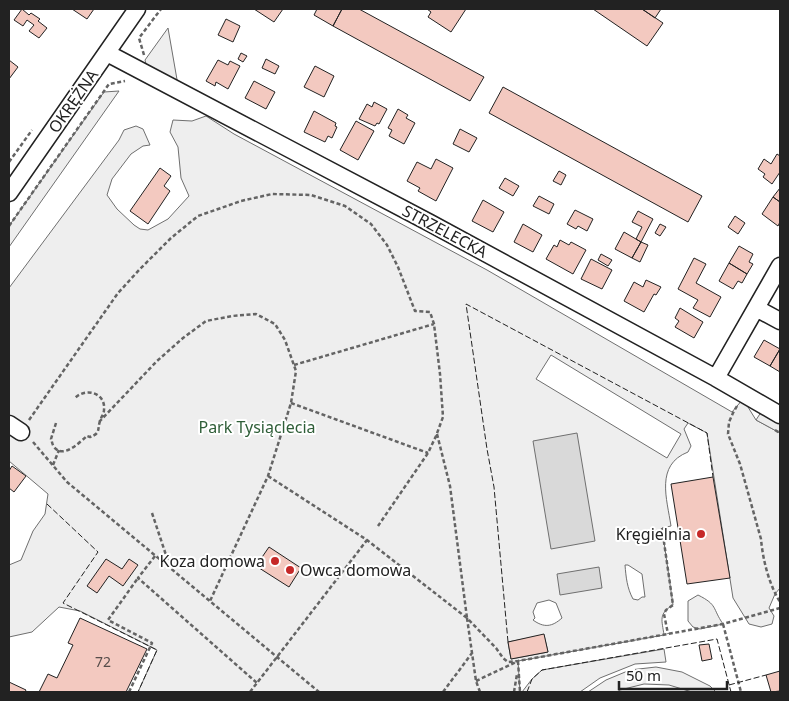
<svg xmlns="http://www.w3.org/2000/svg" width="789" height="701" viewBox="0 0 789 701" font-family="'Noto Sans',sans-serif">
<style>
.green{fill:#eee;stroke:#6f6f6f;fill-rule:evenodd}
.parking{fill:#ededed;stroke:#6f6f6f}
.water{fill:#d9d9d9;stroke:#6f6f6f}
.building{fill:#f3c9c0;stroke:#222}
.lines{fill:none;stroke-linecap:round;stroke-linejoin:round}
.minor-casing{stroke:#222;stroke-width:19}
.path{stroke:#646464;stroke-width:2.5;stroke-dasharray:4 2.5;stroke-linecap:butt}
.minor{stroke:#fff;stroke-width:16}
.fence{stroke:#222;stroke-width:1;stroke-dasharray:6 2.5;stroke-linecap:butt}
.poi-dot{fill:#c62828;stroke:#fff;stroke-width:2}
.labels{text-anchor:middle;stroke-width:4;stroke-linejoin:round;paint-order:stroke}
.number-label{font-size:14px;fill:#564c4a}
.street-label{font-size:16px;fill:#222;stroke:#fff}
.park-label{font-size:16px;fill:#2f5e38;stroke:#fff}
.poi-label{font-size:16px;fill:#222;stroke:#fff;text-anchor:end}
</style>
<rect width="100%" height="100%" fill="#fff"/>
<path class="green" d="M168 28 179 91 142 71 146 64 145 60Z
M119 91 9 247V226L104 92Z
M206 116 234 134 487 270 732 412 743 399 756 420 780 433V588L775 594 769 608 774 616 772 624 761 627 749 624 733 598 707 433 688 423 684 429 691 446 688 452C655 465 667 499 671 526L662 528 673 605C658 614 662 620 664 635L518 661 520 692H138L157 650 80 611 59 607 32 632 9 637V565L21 560 33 531 45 514 48 494 9 461V288L119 140 124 130 136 126 143 129 150 145 143 146 131 154 112 179 107 195 117 209 134 225 140 229 148 230 168 219 189 196 181 178 178 147 170 132 173 120 192 121ZM551 355 681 434 667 458 536 379ZM625 565H628L642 574 645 597H642L638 600 633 599C627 588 626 577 625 565ZM549 600 556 603 562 618C552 627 544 628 533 620L535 618 533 612 537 603ZM544 635 548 652 511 659 508 642Z
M698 595C718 605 712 608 723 624L700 629 693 627 688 621V601Z
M664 649 666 662 635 664 600 678 580 692H522L532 679 542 670Z
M656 667 682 672 710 686 716 692H692L669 685 644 684 620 690 617 692H588L606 680 630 670Z"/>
<path class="parking" d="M765 406 780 415V433L756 420Z"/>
<path class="water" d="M577 433 595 541 551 549 533 441Z
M599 567 602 588 560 595 557 574Z"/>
<path class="building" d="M22 9 29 15 31 13 40 19 38 21 47 28 39 38 29 31 34 25 27 20 23 26 14 20Z
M72 9H94L87 19Z
M254 9H283L274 22Z
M317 9H342L333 26 314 15Z
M342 9H359L484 77 470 101 333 26Z
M427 9H466L451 32 428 17 431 12Z
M593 9H642L663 23 647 46Z
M642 9H661L655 18Z
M226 19 240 26 233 42 218 35Z
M241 53 247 56 243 62 238 59Z
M266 59 279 66 275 74 262 68Z
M9 60 18 67 9 79Z
M218 60 228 65 230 61 240 66 228 89 216 82 215 86 206 81Z
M315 66 334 76 324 97 304 87Z
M254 81 275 92 266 109 245 98Z
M503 87 702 196 688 222 489 113Z
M374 102 387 109 379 124 377 123 375 126 359 119 367 104 372 107Z
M398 109 408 115 406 118 415 123 404 144 389 136 392 130 388 128Z
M314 111 336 123 335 126 337 127 332 138 328 136 325 142 304 132Z
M356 121 374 131 358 160 340 150Z
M460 129 477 138 469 152 453 144Z
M777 154 780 156V172L772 184 763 177 765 174 758 169 764 159 771 164Z
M436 159 453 168 436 201 418 191 420 188 407 181 417 162 431 169Z
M160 168 171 176 164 186 170 191 148 224 130 211Z
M559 171 566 175 561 185 553 181Z
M505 178 519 186 513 196 499 188Z
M780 188V202L773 197Z
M539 196 554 204 549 214 533 206Z
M773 197 780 202V222L778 226 762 214Z
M483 200 504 212 493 232 472 221Z
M575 210 593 219 587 231 578 226 576 229 567 224Z
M638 211 653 219 641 242 636 239 642 227 632 222Z
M735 216 745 223 738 234 728 227Z
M523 224 542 235 533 252 514 242Z
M660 224 666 227 660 236 655 233Z
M624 232 641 242 632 258 615 249Z
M560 240 569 245 571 242 586 250 573 274 546 259 554 245 557 247Z
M641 242 648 245 640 262 632 258Z
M739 246 753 254 749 262 753 264 747 274 729 263Z
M601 254 612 260 608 266 598 260Z
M694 258 706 264 696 283 721 297 710 317 693 308 698 300 678 289Z
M591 259 612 270 602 289 581 279Z
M729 263 747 274 742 283 738 281 733 289 719 281Z
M646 280 661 287 656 295 654 294 644 312 624 301 634 282 643 287Z
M680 308 703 322 694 338 675 327 679 321 675 318Z
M764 340 780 349 770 366 754 357Z
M780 349V372L770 366Z
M12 466 26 476 14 492 9 488V471Z
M713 477 730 578 687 584 671 484Z
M269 547 301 568 289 587 256 566Z
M106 559 122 569 129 559 138 565 123 586 109 576 97 593 87 586Z
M80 618 147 649 126 692H39L48 674 57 678 73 645 68 643Z
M544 634 548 652 511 659 508 642Z
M709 644 712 659 702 661 699 645Z
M780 671V691L771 692 766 675Z
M9 682 26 690 25 692H9Z"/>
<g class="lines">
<defs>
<path id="minor" d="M107 53 430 223 716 378 780 415
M9 193 137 9
M756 308 780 321
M716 378 780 266
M9 424 21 432"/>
</defs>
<use href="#minor" class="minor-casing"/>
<path class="path" d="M144 55 139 38 161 9
M9 162 32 130
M9 226 109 84 125 81
M294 365 434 324
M291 403 428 453
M737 406 733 413 729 422 728 434 740 464 761 539C763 561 769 584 780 602
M29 420 118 293 140 269 171 238 198 216 241 201 272 194 311 195 345 206 371 224 387 245 398 267 415 311 430 312 434 324 440 374 443 417 436 436 428 453 378 526
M99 422 157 361 183 338 206 321 232 316 256 314 275 324 285 340 296 371 291 403 268 476 210 601
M56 423 51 439C52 441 52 444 54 447 63 459 79 443 87 436L90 437C101 433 97 430 100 421 101 417 104 414 104 410 106 393 86 387 75 398
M775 430 780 433
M437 434 450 486 467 618
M33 442 67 482 319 692
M53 465 59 450
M268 476 367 540 467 618
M152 513 170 567
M662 528 673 605 666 610 664 614 668 634
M155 556 138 578 257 683
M723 624 741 692
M518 661 520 692
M476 681 516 662
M129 692 152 643 108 620 138 578
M250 692 367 540
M443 692 472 653
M480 692 476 681 467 618 496 648 503 658 508 662 518 661 723 624 780 608
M514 692 517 674"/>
<use href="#minor" class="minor"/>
<path class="fence" d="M47 504 98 552 63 603 157 650 138 692
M508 642 494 487 487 449 466 304 707 433 713 477
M729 685 766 675
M527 692 532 679 542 670 717 639 731 692"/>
</g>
<g class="poi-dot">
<circle cx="701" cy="534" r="5"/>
<circle cx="275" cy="561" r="5"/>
<circle cx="290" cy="570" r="5"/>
</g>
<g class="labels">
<g class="number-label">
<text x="103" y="667">72</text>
</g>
<g class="street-label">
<text transform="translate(73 101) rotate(-55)" y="6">OKRĘŻNA</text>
<text transform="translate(445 231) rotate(28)" y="6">STRZELECKA</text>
</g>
<g class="park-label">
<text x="257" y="433">Park Tysiąclecia</text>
</g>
<g class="poi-label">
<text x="691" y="540">Kręgielnia</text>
<text x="265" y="567">Koza domowa</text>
<text x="300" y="576" text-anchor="start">Owca domowa</text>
</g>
</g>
<rect width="789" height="701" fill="none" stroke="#222222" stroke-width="20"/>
<path d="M619 681v8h108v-8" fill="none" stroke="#222222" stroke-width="2.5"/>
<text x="626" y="681" font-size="15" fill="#222222" stroke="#ffffff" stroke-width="4" paint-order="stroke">50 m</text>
</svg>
